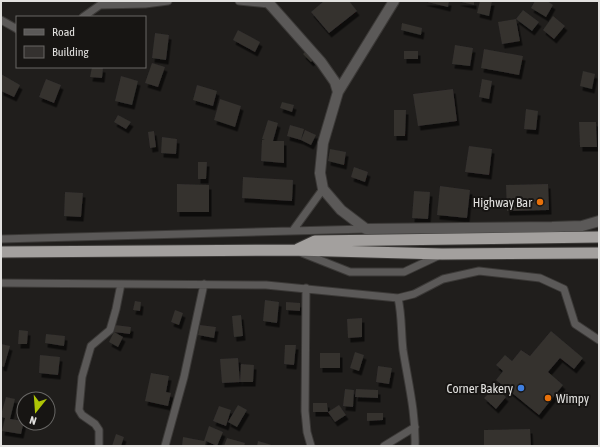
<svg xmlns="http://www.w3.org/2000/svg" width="600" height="447" viewBox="0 0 600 447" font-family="'Asap Condensed',sans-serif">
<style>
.building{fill:#34312f;filter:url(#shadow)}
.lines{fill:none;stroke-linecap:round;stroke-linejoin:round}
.service-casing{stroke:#3b3937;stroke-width:9}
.minor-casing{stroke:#3b3937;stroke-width:12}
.trunk-casing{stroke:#3b3937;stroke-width:13}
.service{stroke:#5b5958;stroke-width:7}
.minor{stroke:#5b5958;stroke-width:10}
.trunk{stroke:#a3a09e;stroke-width:11}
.food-dot{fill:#e8710a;stroke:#171513;stroke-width:1.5}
.shop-dot{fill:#3f7fe0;stroke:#171513;stroke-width:1.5}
.labels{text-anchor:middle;stroke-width:4;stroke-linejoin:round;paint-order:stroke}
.poi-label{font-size:13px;fill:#e2e1df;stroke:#171513;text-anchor:end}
</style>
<defs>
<filter id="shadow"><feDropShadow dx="2.5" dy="4.5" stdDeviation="0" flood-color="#0009"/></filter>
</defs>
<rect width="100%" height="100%" fill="#201e1c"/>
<path class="building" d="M324 1H349L357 11 329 33 311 12Z
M423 1H449L448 7Z
M457 1H474V5Z
M480 1H492L489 16 477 13Z
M535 1H547L553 5 546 17 531 8Z
M523 10 539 22 532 31 516 19Z
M553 16 565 26 554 39 543 30Z
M516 19 520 41 502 44 498 22Z
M402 23 422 28 421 35 401 30Z
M238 30 260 42 255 52 233 40Z
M155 33 169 35 166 60 152 58Z
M455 45 473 48 470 66 452 64Z
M308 49 316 57 311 62 303 54Z
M484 49 523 56 519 75 481 68Z
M404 51H418V59H404Z
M152 63 165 67 158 87 145 83Z
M92 67 103 68 102 78 90 77Z
M583 71 595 74 592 89 580 86Z
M1 74 20 85 14 97 1 91Z
M121 76 138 81 132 105 115 101Z
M46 79 61 85 54 103 39 97Z
M482 79 492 81 489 99 479 97Z
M197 85 217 91 213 106 193 100Z
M453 89 457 121 418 126 413 94Z
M220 99 241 106 235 127 214 120Z
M282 102 294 105 292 112 280 108Z
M526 109 538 111 536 130 524 129Z
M394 110H406L405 136H394Z
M118 115 131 122 126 129 114 122Z
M268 120 278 123 273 141H284V163L261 161 262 140H265L262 139Z
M579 122H596L597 147H580Z
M290 125 304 129 301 140 287 136Z
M305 130 316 135 311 145 301 140Z
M154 131 156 147 150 148 148 132Z
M162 137 177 139 176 154 161 153Z
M469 146 492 149 489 175 465 172Z
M330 149 346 152 344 165 328 161Z
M198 162H207L206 179H198Z
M354 167 368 172 365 182 351 177Z
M243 177 293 180 292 201 242 198Z
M177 184 209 185V212H177Z
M548 184 549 210 507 211 506 185Z
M440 186 470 190 467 218 437 215Z
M414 191 430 192 428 219 412 218Z
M65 192 83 193 81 217 64 216Z
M265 300 279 302 277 323 263 321Z
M135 301 141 302 140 311 133 310Z
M286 302 300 303V311L286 310Z
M175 310 183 313 179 325 171 322Z
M241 315 243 336 234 337 232 316Z
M362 318V337L348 338 347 319Z
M115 325 131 327 130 334 114 332Z
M200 325 216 327 214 338 198 335Z
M19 330 28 331 27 344H18Z
M551 331 583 358 574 369 560 358 548 372 563 385 539 415 496 380 503 371 496 365 505 355 512 361 521 350 530 356Z
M114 332 123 337 118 347 109 342Z
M46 334 65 336 64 346 45 343Z
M1 344 10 346 4 367 1 366Z
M285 345H296L294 365 284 364Z
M355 352 364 355 359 371 350 368Z
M320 353H340V368H320Z
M40 355 60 357 58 375 39 373Z
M238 358 240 382 222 383 220 359Z
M241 364 254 365 253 382H240Z
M378 366 392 368 389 384 376 382Z
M151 373 169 376 166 392 161 391 171 393 168 406 145 401Z
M495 387 506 397 496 409 484 398Z
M345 389 354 390 353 407 343 406Z
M356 389 378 390V398L355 397Z
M6 397 15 399 10 419 24 421 21 434 2 431 5 418 1 417V415Z
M313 403H327L328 412H313Z
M238 405 247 410 237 427 228 422Z
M339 405 346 415 335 422 328 412Z
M219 406 231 410 226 426 213 421Z
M367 413H383V420L367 421Z
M209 426 223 432 217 446 206 441 205 446H182L183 437 204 441Z
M530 429 531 446H484V430Z
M116 434 124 437 121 446H112Z
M227 438 245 443 244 446H224Z
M258 441 275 446H257Z"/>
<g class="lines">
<defs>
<path id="service" d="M239 1 269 4
M83 17 100 5 145 4 168 1
M1 20 17 29
M294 229 323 189
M1 239 366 229
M302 253 350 272H404L438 256
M1 283 266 285 398 298 414 294 443 279 479 271 540 278 564 289 575 324 599 340
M306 288 305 411 307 432 311 446
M398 298C402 315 401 332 403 350 408 382 416 413 415 446
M99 446V430L95 424 82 415 79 410 82 377 91 346 110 330 116 309 121 284
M165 446 184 377 204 284
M384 446 415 427"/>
<path id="minor" d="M267 1 321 62 335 82 338 92
M394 1 338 92 323 143 320 173 323 189 341 210 366 229 552 227 582 226 599 221"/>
<path id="trunk" d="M298 249 315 241 599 237
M1 252 296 250 442 254 599 253"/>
</defs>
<use href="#service" class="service-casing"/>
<use href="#minor" class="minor-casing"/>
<use href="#trunk" class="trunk-casing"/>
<use href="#service" class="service"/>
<use href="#minor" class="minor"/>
<use href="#trunk" class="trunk"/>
</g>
<g class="food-dot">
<circle cx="540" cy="202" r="4"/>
<circle cx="548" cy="398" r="4"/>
</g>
<circle class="shop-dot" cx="521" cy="388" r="4"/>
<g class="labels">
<g class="poi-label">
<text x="532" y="207">Highway Bar</text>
<text x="513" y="393">Corner Bakery</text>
<text x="556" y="403" text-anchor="start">Wimpy</text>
</g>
</g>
<rect width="600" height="447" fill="none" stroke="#e2e1df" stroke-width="4"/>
<rect x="16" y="16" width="130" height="52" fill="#171513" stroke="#686765"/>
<rect x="24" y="29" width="20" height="6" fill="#5b5958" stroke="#686765"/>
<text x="52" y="36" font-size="12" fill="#e2e1df">Road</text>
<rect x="24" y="46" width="20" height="12" fill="#34312f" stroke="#686765"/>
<text x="52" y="56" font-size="12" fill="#e2e1df">Building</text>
<g transform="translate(36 411) rotate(197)"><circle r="19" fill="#171513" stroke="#686765"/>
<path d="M0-3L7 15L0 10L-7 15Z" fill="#afc506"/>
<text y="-6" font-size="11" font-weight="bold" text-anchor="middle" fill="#e2e1df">N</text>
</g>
</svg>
